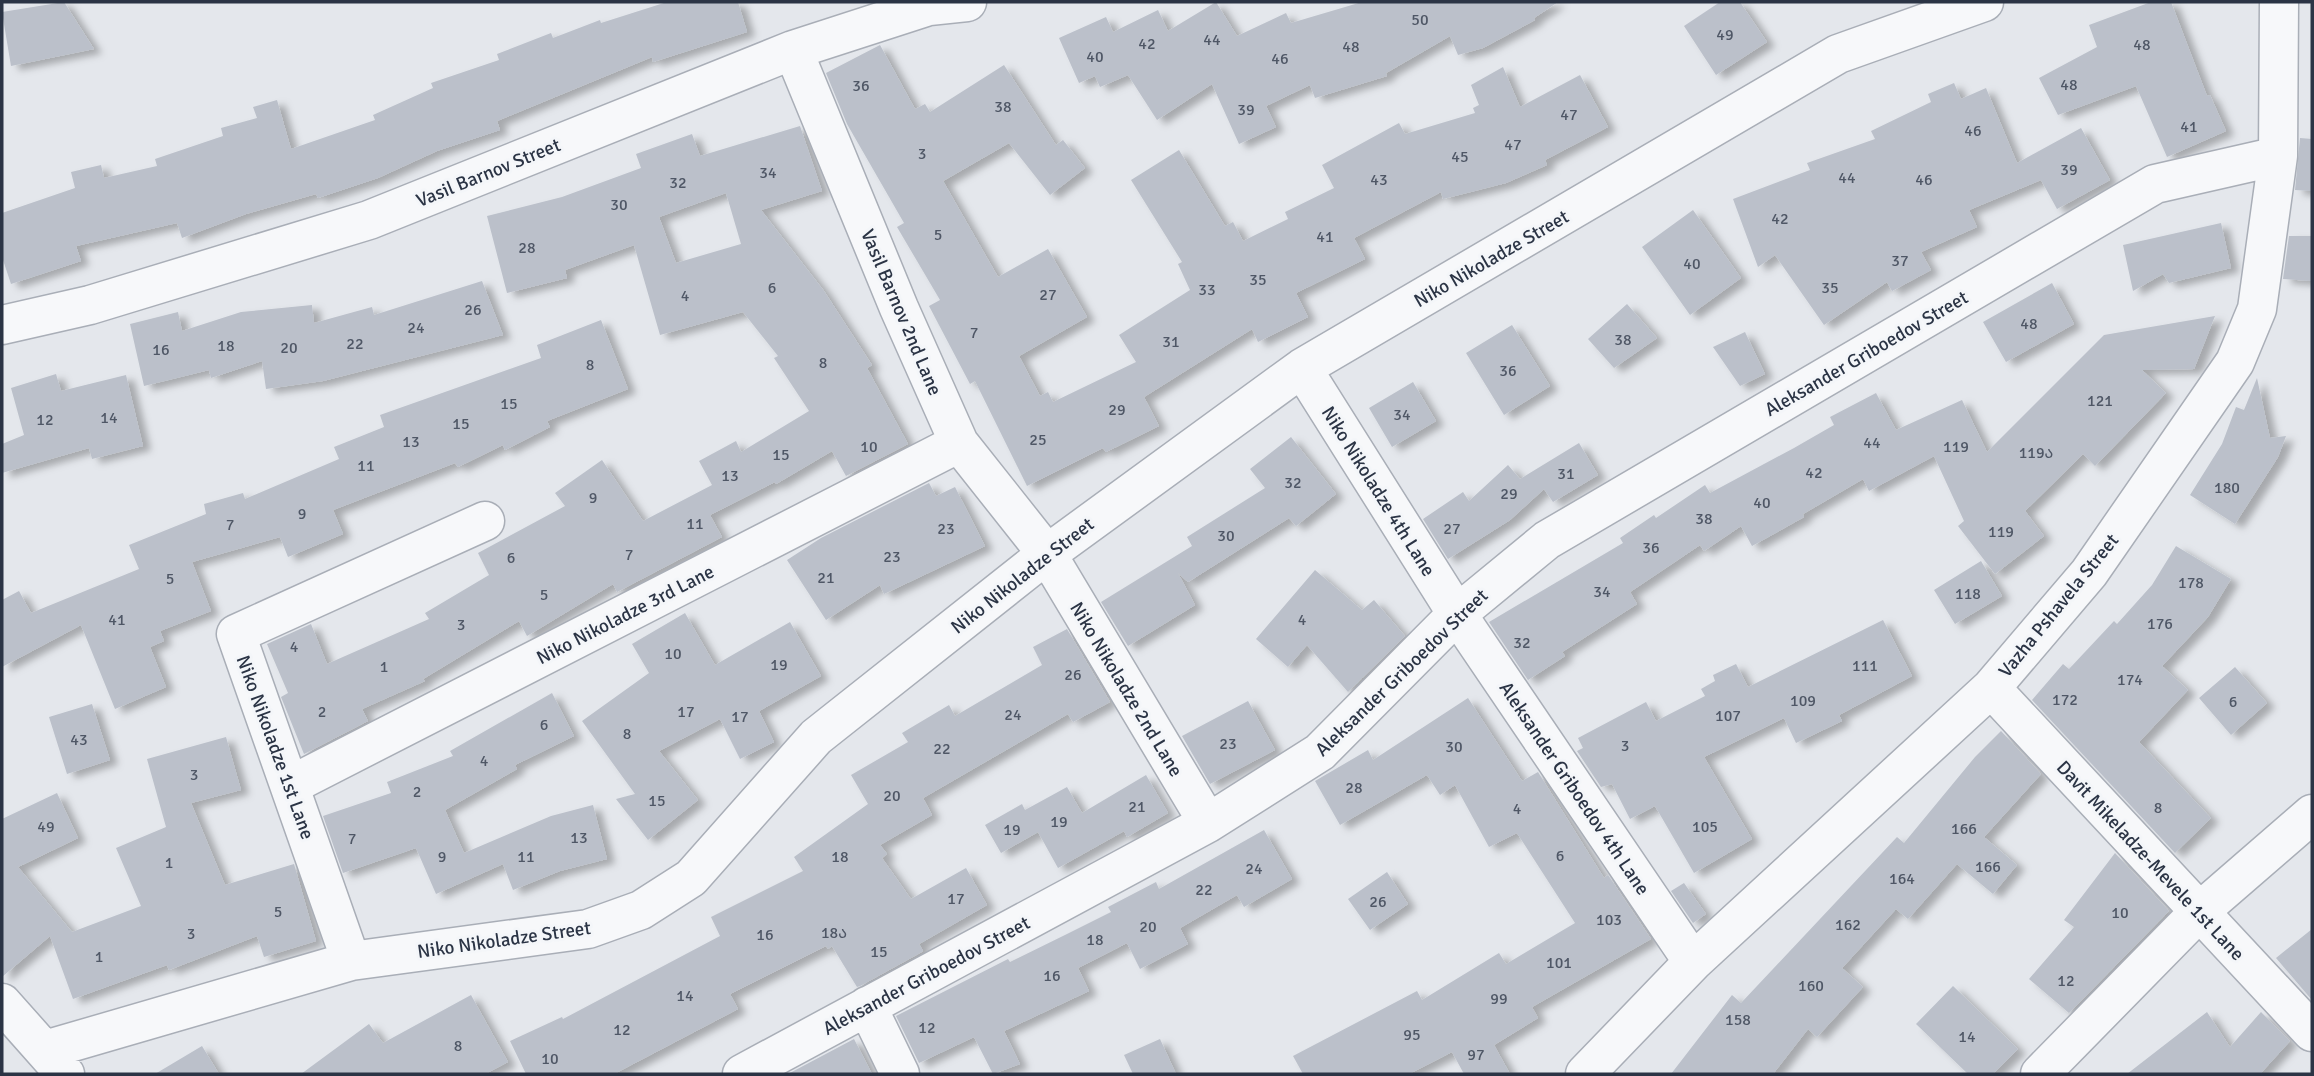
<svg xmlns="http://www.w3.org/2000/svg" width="2314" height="1076" viewBox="0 0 2314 1076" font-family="Signika,'Noto Sans Georgian',sans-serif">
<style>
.building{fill:#bbc0ca;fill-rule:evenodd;filter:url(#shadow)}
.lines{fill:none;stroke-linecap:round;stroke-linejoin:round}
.minor-casing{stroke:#a9aeb7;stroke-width:41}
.minor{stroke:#f7f8fa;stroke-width:38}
.labels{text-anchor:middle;stroke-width:6;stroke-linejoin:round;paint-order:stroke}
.number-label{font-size:16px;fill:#4f5766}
.street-label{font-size:19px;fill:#2b3445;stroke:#f4f6f9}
</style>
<defs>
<filter id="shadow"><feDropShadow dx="8" dy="4.5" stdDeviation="3.5" flood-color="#0004"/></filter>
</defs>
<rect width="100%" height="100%" fill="#e4e7ec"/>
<path class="building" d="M64 2 94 49 11 66 2 12Z
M667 2H738L747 32 653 62 652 57 497 121 500 130 437 151 378 178 318 198 316 194 246 214 182 238 177 223 76 246 81 261 11 284 2 257V213L75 188 71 172 101 165 104 178 157 166 155 159 223 136 221 128 257 118 253 107 277 100 291 149 375 120 373 115 433 88 431 83 499 60 497 54 551 33 553 38 600 20 601 23Z
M1216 2 1237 36 1286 13 1291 23 1362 2H1558L1534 18 1535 20 1483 48 1458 55 1450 36 1386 73 1387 76 1315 98 1310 85 1266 106 1276 127 1239 144 1212 84 1157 120 1128 75 1100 87 1095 76 1079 83 1059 38 1106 17 1113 32 1158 10 1168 31Z
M1720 2H1740L1767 42 1716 75 1684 26Z
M2151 2H2171L2207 96 2210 95 2226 131 2167 157 2136 86 2058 115 2039 78 2097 47 2089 25Z
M880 45 915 109 925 104 930 112 1004 65 1056 145 1063 140 1085 168 1050 195 1009 143 943 181 998 277 1048 249 1087 317 1019 356 1040 396 1048 392 1053 402 1136 362 1119 335 1190 290 1178 264 1182 262 1131 180 1179 150 1225 226 1233 222 1243 241 1288 219 1285 212 1334 188 1322 165 1399 123 1405 134 1475 113 1473 108 1479 105 1471 85 1503 67 1520 107 1580 75 1608 127 1545 160 1547 165 1506 183 1443 199 1441 192 1354 238 1365 259 1296 293 1308 317 1258 342 1252 329 1144 397 1159 426 1106 452 1103 448 1027 486 975 381 970 384 929 306 940 300 897 227 904 223 847 124 826 73Z
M1954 83 1961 99 1986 88 2017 163 2081 128 2110 180 2057 209 2041 180 1969 210 1977 227 1921 252 1931 270 1892 291 1887 282 1824 325 1775 255 1758 267 1733 199 1810 170 1807 163 1875 139 1871 131 1931 102 1928 94Z
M800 126 822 191 761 210 824 291 872 365 867 368 908 444 846 476 832 451 776 484 775 482 710 515 722 537 617 592 613 584 527 636 519 621 423 679 425 681 362 709 368 721 304 754 281 697 288 693 267 644 311 624 327 664 429 619 425 613 489 575 478 553 565 506 555 493 602 460 643 521 712 485 699 461 736 441 741 452 809 411 774 358 778 356 743 312 660 335 634 245 565 270 567 278 507 293 487 216 562 197 641 168 636 154 692 134 700 156ZM726 193 741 244 676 263 659 217Z
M2300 138 2312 139V191L2295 190Z
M1693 210 1741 278 1690 315 1642 247Z
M2221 223 2231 268 2169 283 2163 274 2133 291 2123 245Z
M2289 236H2312V281L2283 279Z
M482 281 503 335 323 381 266 389 262 361 211 378 209 370 144 386 130 324 178 312 182 331 241 312 312 305 314 323 372 307 374 315Z
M2052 283 2074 324 2006 362 1983 322Z
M1627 304 1657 338 1614 368 1588 339Z
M2215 316 2194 369 2142 370 2166 393 2095 466 2083 454 2025 511 2044 536 1995 574 1958 526 1964 521 1934 456 1869 491 1863 479 1803 514 1804 517 1752 546 1741 526 1704 551 1700 545 1630 592 1637 604 1562 652 1565 656 1528 680 1489 622 1623 543 1620 538 1654 515 1656 518 1705 485 1710 493 1794 448 1834 425 1830 417 1876 393 1896 430 1962 400 1987 452 2104 335Z
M601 320 628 389 547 421 550 427 505 450 503 445 458 467 455 463 333 510 343 534 288 557 280 537 192 562 211 611 160 631 164 641 150 647 166 687 115 709 81 625 2 667V600L19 591 31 613 139 569 129 545 206 514 204 504 243 493 245 499 339 459 334 447 384 427 380 415 541 358 537 345Z
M1512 325 1550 386 1504 415 1466 353Z
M1745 332 1765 374 1740 386 1713 347Z
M56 374 61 391 126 375 143 446 92 459 89 448 2 473V444L24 435 11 388Z
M2257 378 2270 438 2286 436 2278 457 2235 524 2190 495 2222 444 2236 407 2244 410Z
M1413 382 1436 421 1392 447 1369 408Z
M1291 437 1336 494 1296 526 1289 518 1188 582 1178 573 1195 605 1128 646 1101 602 1192 546 1187 537 1265 488 1250 469Z
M1579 443 1598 475 1553 502 1544 489 1510 520 1448 559 1423 519 1463 492 1469 501 1508 465 1520 479Z
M929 483 936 496 955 487 985 546 884 594 880 585 826 620 787 560 821 538Z
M2176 546 2231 579 2208 617 2162 666 2188 690 2139 742 2211 818 2175 853 2032 700 2063 664 2069 669 2114 621 2117 624 2152 585Z
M1981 561 2002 596 1955 624 1934 590Z
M1315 570 1362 610 1374 600 1405 636 1348 692 1307 645 1288 667 1256 639Z
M685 613 715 665 790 622 821 676 759 711 774 742 740 759 720 719 659 751 698 800 648 840 616 799 635 794 582 721 649 673 632 644Z
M1883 620 1912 676 1839 715 1842 721 1796 743 1784 718 1704 757 1752 839 1694 873 1655 806 1630 819 1612 784 1601 787 1577 751 1583 748 1578 738 1646 702 1656 721 1705 696 1701 689 1715 681 1713 675 1736 664 1748 687Z
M1067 629 1110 702 1073 722 1068 714 923 798 932 815 880 845 887 854 882 858 911 899 966 868 987 905 919 944 923 951 920 953 860 986 857 987 832 946 828 949 826 946 730 994 738 1009 614 1074H526L510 1041 562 1017 563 1019 720 936 711 917 803 871 794 857 868 804 851 775 908 742 902 733 949 705 955 716 1042 665 1033 647Z
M2235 667 2267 703 2231 735 2199 698Z
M552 693 574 736 515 765 517 769 445 810 464 853 551 816 593 805 607 859 560 871 513 890 503 864 436 894 416 848 343 873 323 816 391 793 387 782 453 756 450 751Z
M1468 698 1522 781 1538 772 1604 878 1608 875 1651 939 1532 1007 1538 1018 1494 1045 1510 1074H1464L1452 1052 1409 1074H1303L1293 1056 1417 991 1422 1000 1499 953 1506 964 1575 923 1517 833 1489 847 1455 785 1440 795 1427 775 1340 825 1315 781 1368 750 1373 760Z
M1248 701 1275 750 1210 784 1182 736Z
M92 704 110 760 67 774 49 717Z
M2001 731 2041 774 1984 837 2017 865 1993 894 1957 864 1908 919 1896 909 1842 968 1863 987 1817 1037 1808 1029 1773 1074H1671L1732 995 1741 1003 1897 837 1904 843 1975 757Z
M226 737 241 790 191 803 225 885 294 864 316 941 264 957 257 936 169 970 167 965 73 999 50 936 2 977V819L57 793 78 838 18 867 72 932 141 906 116 848 166 827 147 759Z
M1146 775 1168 813 1127 837 1124 831 1058 868 1038 832 1001 853 985 825 1022 804 1025 810 1067 787 1082 813Z
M1264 830 1292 879 1244 907 1237 895 1180 928 1188 944 1140 969 1127 943 1078 968 1089 991 1004 1031 1020 1064 993 1074 974 1037 919 1063 896 1016 1008 959 1010 962 1067 934 1111 912 1108 907 1156 882 1159 889Z
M2115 853 2169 911 2069 1013 2029 979 2074 927 2064 920Z
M1387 872 1408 904 1370 930 1348 899Z
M1684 883 1706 914 1693 923 1671 891Z
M2312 929V1000L2276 958Z
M1953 986 2018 1049 1993 1074H1968L1916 1024Z
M471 995 508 1062 485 1074H301L369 1024 383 1043Z
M2207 1012 2230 1047 2261 1012 2290 1041 2260 1074H2127Z
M854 1039 872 1074H788Z
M1160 1039 1176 1074H1133L1124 1055Z
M202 1046 219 1074H155Z"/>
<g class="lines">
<defs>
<path id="minor" d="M793 50 899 308 959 443 1047 554 1208 823
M2 325 90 305 369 220 793 50 929 6 967 2
M1302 368 1457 614 1693 962
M1991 688 2312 1032
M291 785 959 443
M351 961 236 634 485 521
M2 1003 65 1074
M867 1006 900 1074
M45 1050 351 961 588 929 641 910 691 878 816 737 1047 554 1302 368 1838 54 1984 2
M742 1074 1208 823 1320 752 1457 614 1547 540 2155 184 2278 156
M1585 1074 1693 962 1991 688 2089 573 2235 362 2257 309 2278 156 2279 2
M2040 1074 2199 912 2312 814"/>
</defs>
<use href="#minor" class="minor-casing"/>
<use href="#minor" class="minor"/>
</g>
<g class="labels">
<g class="number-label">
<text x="1420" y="25">50</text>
<text x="1725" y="40">49</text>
<text x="1212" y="45">44</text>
<text x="1147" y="49">42</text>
<text x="2142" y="50">48</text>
<text x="1351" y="52">48</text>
<text x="1095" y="62">40</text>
<text x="1280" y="64">46</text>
<text x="2069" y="90">48</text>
<text x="861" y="91">36</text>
<text x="1003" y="112">38</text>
<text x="1246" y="115">39</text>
<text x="1569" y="120">47</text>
<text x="2189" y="132">41</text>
<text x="1973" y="136">46</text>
<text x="1513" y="150">47</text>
<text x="922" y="159">3</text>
<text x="1460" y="162">45</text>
<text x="2069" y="175">39</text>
<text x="768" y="178">34</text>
<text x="1847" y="183">44</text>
<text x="1379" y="185">43</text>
<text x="1924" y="185">46</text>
<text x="678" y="188">32</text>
<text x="619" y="210">30</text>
<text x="1780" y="224">42</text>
<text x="938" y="240">5</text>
<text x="1325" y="242">41</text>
<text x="527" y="253">28</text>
<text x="1900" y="266">37</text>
<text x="1692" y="269">40</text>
<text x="1258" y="285">35</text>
<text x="772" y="293">6</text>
<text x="1830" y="293">35</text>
<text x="1207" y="295">33</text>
<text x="1048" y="300">27</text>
<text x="685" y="301">4</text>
<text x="473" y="315">26</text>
<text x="2029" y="329">48</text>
<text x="416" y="333">24</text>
<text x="974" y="338">7</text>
<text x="1623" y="345">38</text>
<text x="1171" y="347">31</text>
<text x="355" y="349">22</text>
<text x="226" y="351">18</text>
<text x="289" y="353">20</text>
<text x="161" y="355">16</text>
<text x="823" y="368">8</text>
<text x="590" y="370">8</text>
<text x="1508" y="376">36</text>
<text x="2100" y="406">121</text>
<text x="509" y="409">15</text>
<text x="1117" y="415">29</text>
<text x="1402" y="420">34</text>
<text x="109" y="423">14</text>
<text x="45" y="425">12</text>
<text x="461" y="429">15</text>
<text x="1038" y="445">25</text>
<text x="411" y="447">13</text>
<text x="1872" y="448">44</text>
<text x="869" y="452">10</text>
<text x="1956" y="452">119</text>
<text x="2036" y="458">119ა</text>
<text x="781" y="460">15</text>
<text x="366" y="471">11</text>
<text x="1814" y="478">42</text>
<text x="1566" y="479">31</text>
<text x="730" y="481">13</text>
<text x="1293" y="488">32</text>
<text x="2227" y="493">180</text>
<text x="1509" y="499">29</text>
<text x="593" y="503">9</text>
<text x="1762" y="508">40</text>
<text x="302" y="519">9</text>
<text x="1704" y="524">38</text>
<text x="695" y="529">11</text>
<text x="230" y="530">7</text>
<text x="946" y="534">23</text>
<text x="1452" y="534">27</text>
<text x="2001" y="537">119</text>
<text x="1226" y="541">30</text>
<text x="1651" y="553">36</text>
<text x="629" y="560">7</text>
<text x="892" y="562">23</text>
<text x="511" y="563">6</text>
<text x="826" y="583">21</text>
<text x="170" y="584">5</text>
<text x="2191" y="588">178</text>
<text x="1602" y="597">34</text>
<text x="1968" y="599">118</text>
<text x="544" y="600">5</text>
<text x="117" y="625">41</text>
<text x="1302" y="625">4</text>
<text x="2160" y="629">176</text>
<text x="461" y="630">3</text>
<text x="1522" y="648">32</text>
<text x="294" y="652">4</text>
<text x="673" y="659">10</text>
<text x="779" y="670">19</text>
<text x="1865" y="671">111</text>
<text x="384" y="672">1</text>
<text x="1073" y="680">26</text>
<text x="2130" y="685">174</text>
<text x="2065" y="705">172</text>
<text x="1803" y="706">109</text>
<text x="2233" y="707">6</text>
<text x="322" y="717">2</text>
<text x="686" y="717">17</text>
<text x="1013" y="720">24</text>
<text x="1728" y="721">107</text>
<text x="740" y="722">17</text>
<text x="544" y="730">6</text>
<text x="627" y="739">8</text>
<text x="79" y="745">43</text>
<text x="1228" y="749">23</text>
<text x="1625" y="751">3</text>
<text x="1454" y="752">30</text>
<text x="942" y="754">22</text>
<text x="484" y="766">4</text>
<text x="194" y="780">3</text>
<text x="1354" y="793">28</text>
<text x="417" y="797">2</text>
<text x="892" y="801">20</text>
<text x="657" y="806">15</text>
<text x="1137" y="812">21</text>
<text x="2158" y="813">8</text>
<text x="1517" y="814">4</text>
<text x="1059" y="827">19</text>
<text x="46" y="832">49</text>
<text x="1705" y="832">105</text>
<text x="1964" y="834">166</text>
<text x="1012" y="835">19</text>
<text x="579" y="843">13</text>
<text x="352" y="844">7</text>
<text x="1560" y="861">6</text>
<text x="442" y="862">9</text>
<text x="526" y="862">11</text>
<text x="840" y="862">18</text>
<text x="169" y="868">1</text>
<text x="1988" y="872">166</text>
<text x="1254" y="874">24</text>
<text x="1902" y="884">164</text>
<text x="1204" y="895">22</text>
<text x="956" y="904">17</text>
<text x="1378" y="907">26</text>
<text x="278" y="917">5</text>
<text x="2120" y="918">10</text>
<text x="1609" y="925">103</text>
<text x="1848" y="930">162</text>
<text x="1148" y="932">20</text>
<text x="834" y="938">18ა</text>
<text x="191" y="939">3</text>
<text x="765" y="940">16</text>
<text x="1095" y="945">18</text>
<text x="879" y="957">15</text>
<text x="99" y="962">1</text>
<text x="1559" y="968">101</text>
<text x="1052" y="981">16</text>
<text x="2066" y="986">12</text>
<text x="1811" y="991">160</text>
<text x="685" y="1001">14</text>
<text x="1499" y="1004">99</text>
<text x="1738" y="1025">158</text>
<text x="927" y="1033">12</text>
<text x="622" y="1035">12</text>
<text x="1412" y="1040">95</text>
<text x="1967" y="1042">14</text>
<text x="458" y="1051">8</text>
<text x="1476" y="1060">97</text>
<text x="550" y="1064">10</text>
</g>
<g class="street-label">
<text transform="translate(488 172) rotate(-22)" y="7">Vasil Barnov Street</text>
<text transform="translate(1491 258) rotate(-30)" y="7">Niko Nikoladze Street</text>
<text transform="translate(902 312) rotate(67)" y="7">Vasil Barnov 2nd Lane</text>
<text transform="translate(1866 353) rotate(-30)" y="7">Aleksander Griboedov Street</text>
<text transform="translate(1379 491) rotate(58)" y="7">Niko Nikoladze 4th Lane</text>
<text transform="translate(1022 575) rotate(-38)" y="7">Niko Nikoladze Street</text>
<text transform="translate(2058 605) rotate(-51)" y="7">Vazha Pshavela Street</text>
<text transform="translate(625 614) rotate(-27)" y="7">Niko Nikoladze 3rd Lane</text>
<text transform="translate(1401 672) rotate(-44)" y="7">Aleksander Griboedov Street</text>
<text transform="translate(1127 689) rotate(59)" y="7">Niko Nikoladze 2nd Lane</text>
<text transform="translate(276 747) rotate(70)" y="7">Niko Nikoladze 1st Lane</text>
<text transform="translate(1575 788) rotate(56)" y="7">Aleksander Griboedov 4th Lane</text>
<text transform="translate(2151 860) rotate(47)" y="7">Davit Mikeladze-Mevele 1st Lane</text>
<text transform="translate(504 939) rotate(-8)" y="7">Niko Nikoladze Street</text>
<text transform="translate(926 975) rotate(-28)" y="7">Aleksander Griboedov Street</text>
</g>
</g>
<rect width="2314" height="1076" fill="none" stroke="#2b3445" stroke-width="7"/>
</svg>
